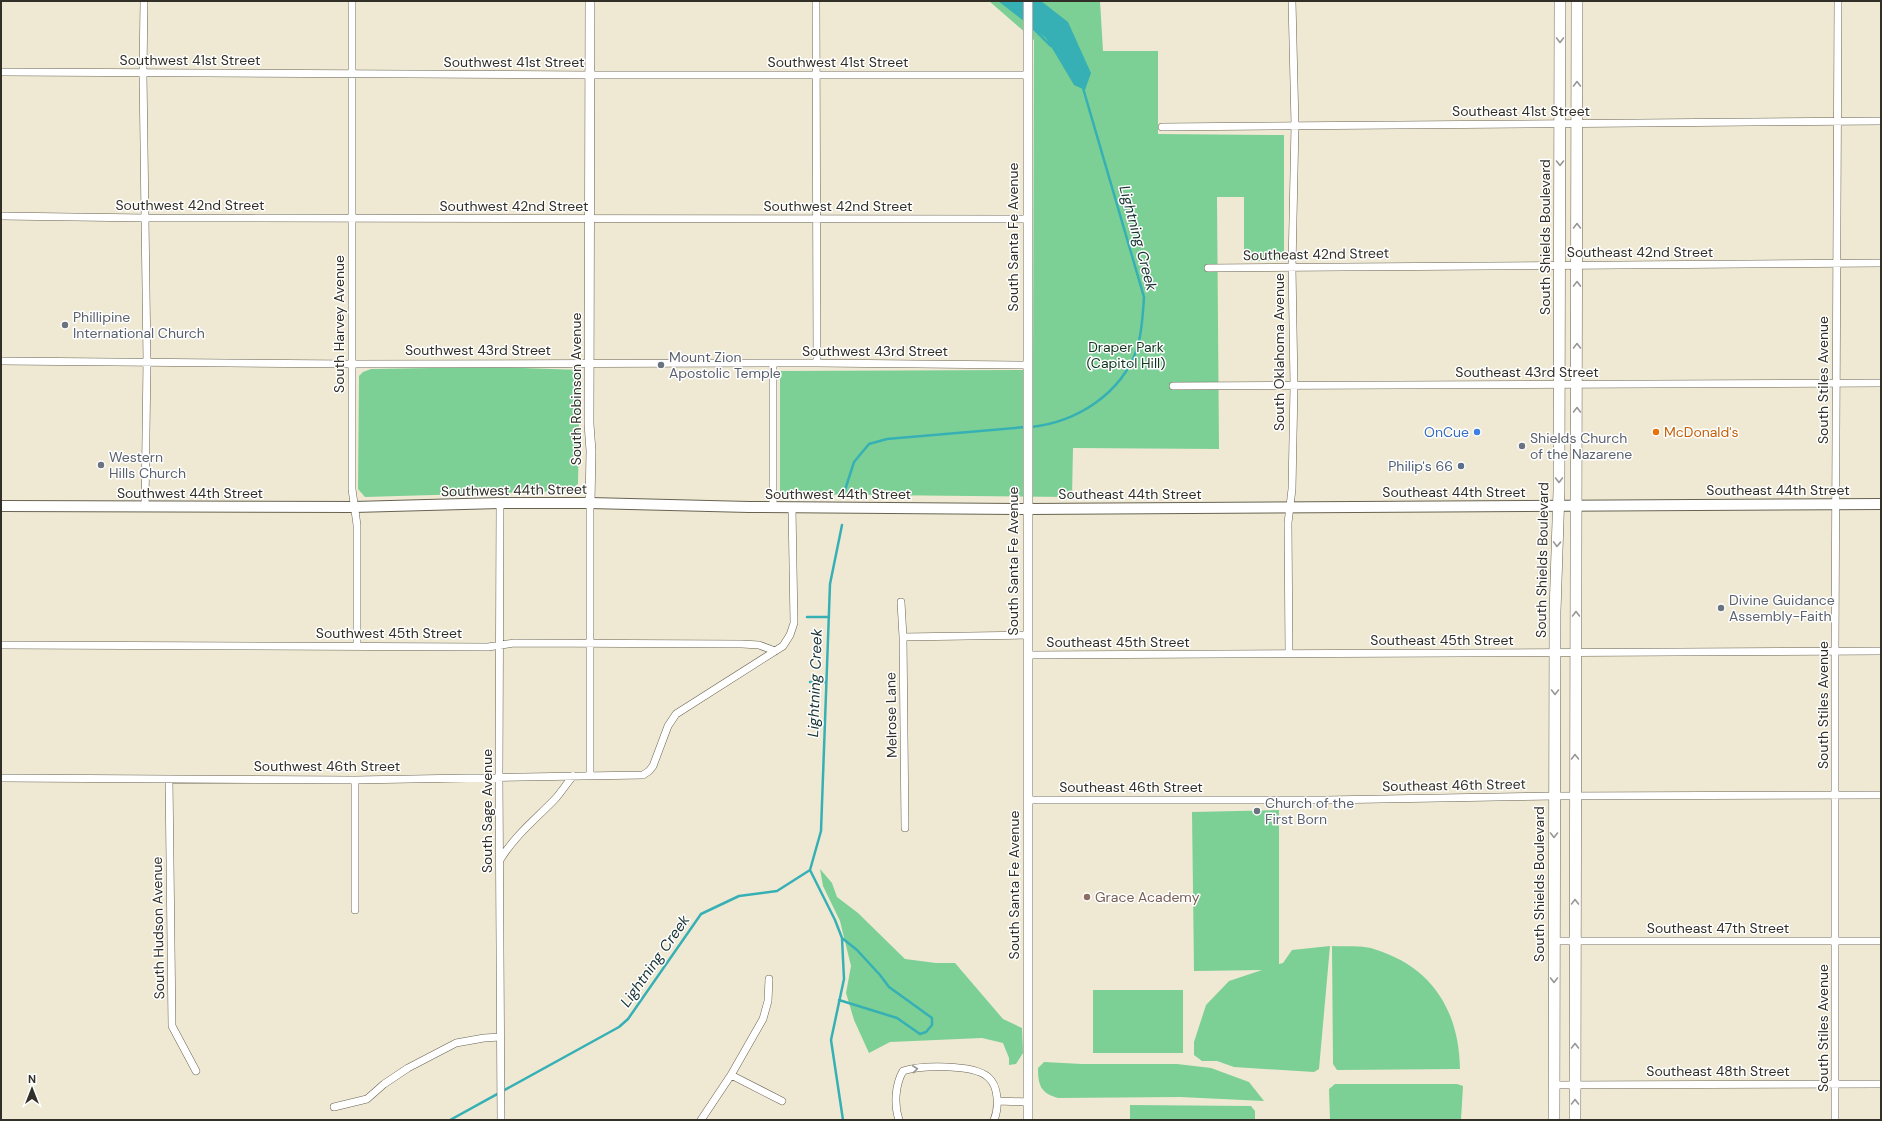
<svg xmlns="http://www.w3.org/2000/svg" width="1882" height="1121" viewBox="0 0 1882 1121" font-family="'DM Sans',sans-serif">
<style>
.green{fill:#7cd095}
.water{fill:#37b0b5}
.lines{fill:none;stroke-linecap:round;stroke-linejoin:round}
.stream{stroke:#37b0b5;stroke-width:2.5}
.minor-casing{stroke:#686351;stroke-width:8}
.tertiary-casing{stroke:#686351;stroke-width:10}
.secondary-casing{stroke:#686351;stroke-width:12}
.primary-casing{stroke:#686351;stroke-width:12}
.minor{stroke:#fff;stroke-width:7}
.tertiary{stroke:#fff;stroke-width:9}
.secondary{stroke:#fff;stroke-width:10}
.primary{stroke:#fff;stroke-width:11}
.oneway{stroke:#989793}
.worship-dot{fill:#6b7280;stroke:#fff;stroke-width:1.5}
.shop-dot{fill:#3f7fe0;stroke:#fff;stroke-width:1.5}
.food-dot{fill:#e8710a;stroke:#fff;stroke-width:1.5}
.service-dot{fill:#5c6f8a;stroke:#fff;stroke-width:1.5}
.education-dot{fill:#8d6e63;stroke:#fff;stroke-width:1.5}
.labels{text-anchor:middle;stroke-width:3;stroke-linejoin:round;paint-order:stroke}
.street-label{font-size:14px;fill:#312f27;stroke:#fff}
.worship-label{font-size:14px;fill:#5b616d;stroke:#fff;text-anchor:start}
.park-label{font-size:14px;fill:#0f371d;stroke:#fff}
.shop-label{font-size:14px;fill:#366cbe;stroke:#fff;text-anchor:end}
.food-label{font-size:14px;fill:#c56008;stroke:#fff;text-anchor:start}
.service-label{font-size:14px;fill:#4e5e75;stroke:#fff;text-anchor:end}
.education-label{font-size:14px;fill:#785e54;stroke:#fff;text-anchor:start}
.water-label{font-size:15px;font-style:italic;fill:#183232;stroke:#fff}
</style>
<rect width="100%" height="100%" fill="#efe9d4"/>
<path class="green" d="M989 1H1100L1103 51H1158V134L1284 135V255L1277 261H1244V197H1217L1219 449 1073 448 1072 497 780 494V371L1033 370 1034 40Z
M494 367 580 370 578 484 569 491 365 497 358 489 359 376 363 372 371 369Z
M1279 810V964L1283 963 1292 950 1330 946 1319 1069 1314 1072 1234 1067 1217 1061H1202L1194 1055V1042L1206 1005 1229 981 1262 970 1194 971 1192 812Z
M820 869 832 883 837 897 858 913 905 959 936 963H955L1003 1019 1022 1028 1023 1053 1016 1064 1009 1065V1058L1003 1043 982 1038 890 1042 869 1053 854 1020 846 993 851 966 840 921 823 886Z
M1332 946C1345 947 1362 945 1374 949 1432 967 1459 1010 1460 1069L1337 1070 1333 1064Z
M1093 990H1183V1053H1093Z
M1044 1062 1082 1064H1177L1211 1068 1249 1082 1264 1101 1180 1097 1058 1098C1041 1093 1038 1086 1038 1068Z
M1335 1084H1457L1463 1086 1461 1120H1330L1329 1089Z
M1130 1105 1251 1106 1255 1111V1120H1130Z"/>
<path class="water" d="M998 1H1041L1068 22 1091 73 1085 90 1074 85 1046 38Z"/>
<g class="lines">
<path class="stream" d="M1032 27 1051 46
M1031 427C1077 422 1121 394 1137 349 1142 333 1143 313 1144 297L1083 88
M844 493 854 462 869 444 887 439 1026 427
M807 617H829
M810 682H826
M810 870 835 920 842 938 844 979 831 1040 843 1120
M839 1000 897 1018 920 1034 926 1032 932 1025V1018L889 987 880 975 857 950 842 938
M450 1120 619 1027 628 1019 701 914 739 896 777 891 810 870 821 831 830 584 842 525"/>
<defs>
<path id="minor" d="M144 1 143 73 147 361 145 507
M352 1V489L357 525V646
M816 1 817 363
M1 72 590 75H1027
M1162 127 1881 121
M1 216 146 218 1027 219
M1208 268 1881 263
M1 361 352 364 817 363 1028 365
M773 364V508
M1173 386 1881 383
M500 503 499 776 501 1120
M590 503V776
M901 602 903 637 905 828
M903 637 1027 635
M1 645 488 647 514 643 742 644 759 645 775 651
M1289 654 1288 523 1292 489 1294 386 1292 267 1295 125 1292 1
M1028 655 1881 651
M1 778 355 780 643 775 649 771 653 766 668 726 676 714 783 646 790 635 794 623 792 508
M169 779 172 1026 196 1071
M355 780V910
M1028 800H1325L1555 796 1881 795
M500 860C515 835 536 819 556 798 562 791 567 783 573 776
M1554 941H1881
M731 1075 782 1101
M1554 1085 1881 1084
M998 1101 1028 1102
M334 1107 367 1099 384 1084 408 1068 456 1043 484 1038 500 1037
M701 1120 731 1075 763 1019 768 1001 769 979
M899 1120C894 1105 895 1085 903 1071 921 1065 973 1064 988 1077 999 1086 999 1108 994 1120
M1835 1120V651L1838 1"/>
<path id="tertiary" d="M590 1 589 424 591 451 590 503
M1028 1V1120"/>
<path id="secondary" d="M1 506 354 507 500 503H590L749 507 1027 509 1881 504"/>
<path id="primary" d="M1554 1120 1555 612 1559 491 1560 1
M1575 1120 1577 1"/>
</defs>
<use href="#minor" class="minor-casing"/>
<use href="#tertiary" class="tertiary-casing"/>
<use href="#secondary" class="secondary-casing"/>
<use href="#primary" class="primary-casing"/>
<use href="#minor" class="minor"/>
<use href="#tertiary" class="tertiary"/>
<use href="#secondary" class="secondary"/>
<use href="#primary" class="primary"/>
</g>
<defs><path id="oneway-chevron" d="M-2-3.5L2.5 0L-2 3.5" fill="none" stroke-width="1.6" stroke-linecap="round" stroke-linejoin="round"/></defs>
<g class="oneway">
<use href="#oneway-chevron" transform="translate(1560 40) rotate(90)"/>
<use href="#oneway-chevron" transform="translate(1577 84) rotate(-90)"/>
<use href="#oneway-chevron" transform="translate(1560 163) rotate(90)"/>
<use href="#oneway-chevron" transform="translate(1577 226) rotate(-90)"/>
<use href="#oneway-chevron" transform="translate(1577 284) rotate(-89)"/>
<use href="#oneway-chevron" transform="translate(1577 346) rotate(-90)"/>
<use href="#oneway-chevron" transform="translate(1577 410) rotate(-90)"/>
<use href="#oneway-chevron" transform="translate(1559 480) rotate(90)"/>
<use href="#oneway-chevron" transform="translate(1557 544) rotate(92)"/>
<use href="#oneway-chevron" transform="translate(1576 614) rotate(-90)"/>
<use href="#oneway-chevron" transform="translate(1555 692) rotate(90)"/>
<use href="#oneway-chevron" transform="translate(1575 757) rotate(-90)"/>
<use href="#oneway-chevron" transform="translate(1554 835) rotate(90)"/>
<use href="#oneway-chevron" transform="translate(1575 902) rotate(-90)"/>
<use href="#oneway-chevron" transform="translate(1554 980) rotate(90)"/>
<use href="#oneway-chevron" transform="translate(1575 1046) rotate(-90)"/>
<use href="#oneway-chevron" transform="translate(915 1069) rotate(-6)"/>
<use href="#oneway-chevron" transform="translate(1575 1102) rotate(-90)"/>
</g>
<g class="worship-dot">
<circle cx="65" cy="325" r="4"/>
<circle cx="661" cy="365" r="4"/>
<circle cx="1522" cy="446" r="4"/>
<circle cx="101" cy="465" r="4"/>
<circle cx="1721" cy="608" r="4"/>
<circle cx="1257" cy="811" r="4"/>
</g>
<circle class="shop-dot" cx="1477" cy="432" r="4"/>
<circle class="food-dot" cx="1656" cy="432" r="4"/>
<circle class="service-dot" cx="1461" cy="466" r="4"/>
<circle class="education-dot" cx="1087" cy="897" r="4"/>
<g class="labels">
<g class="street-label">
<text x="190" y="65">Southwest 41st Street</text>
<text x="514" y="67">Southwest 41st Street</text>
<text x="838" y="67">Southwest 41st Street</text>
<text x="1521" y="116">Southeast 41st Street</text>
<text x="190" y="210">Southwest 42nd Street</text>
<text x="514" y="211">Southwest 42nd Street</text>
<text x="838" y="211">Southwest 42nd Street</text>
<text transform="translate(1013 237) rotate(-90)" y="5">South Santa Fe Avenue</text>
<text transform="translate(1545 237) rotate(-90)" y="5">South Shields Boulevard</text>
<text x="1640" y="257">Southeast 42nd Street</text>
<text transform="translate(1316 254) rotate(-1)" y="5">Southeast 42nd Street</text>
<text transform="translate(339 324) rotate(-90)" y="5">South Harvey Avenue</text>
<text x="478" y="355">Southwest 43rd Street</text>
<text x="875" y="356">Southwest 43rd Street</text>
<text transform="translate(1279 352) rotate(-90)" y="5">South Oklahoma Avenue</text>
<text x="1527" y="377">Southeast 43rd Street</text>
<text transform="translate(1823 380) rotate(-90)" y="5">South Stiles Avenue</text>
<text transform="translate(576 389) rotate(-90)" y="5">South Robinson Avenue</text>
<text transform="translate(514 490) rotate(-1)" y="5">Southwest 44th Street</text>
<text x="1778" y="495">Southeast 44th Street</text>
<text x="1454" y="497">Southeast 44th Street</text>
<text x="190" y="498">Southwest 44th Street</text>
<text x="838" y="499">Southwest 44th Street</text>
<text x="1130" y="499">Southeast 44th Street</text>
<text transform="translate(1542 560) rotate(-89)" y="5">South Shields Boulevard</text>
<text transform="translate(1013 561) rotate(-90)" y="5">South Santa Fe Avenue</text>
<text x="389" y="638">Southwest 45th Street</text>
<text x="1442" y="645">Southeast 45th Street</text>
<text x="1118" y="647">Southeast 45th Street</text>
<text transform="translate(1823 705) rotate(-90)" y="5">South Stiles Avenue</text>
<text transform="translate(891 715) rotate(-91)" y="5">Melrose Lane</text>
<text x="327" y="771">Southwest 46th Street</text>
<text transform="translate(1454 785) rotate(-1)" y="5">Southeast 46th Street</text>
<text x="1131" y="792">Southeast 46th Street</text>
<text transform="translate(487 811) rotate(-90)" y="5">South Sage Avenue</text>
<text transform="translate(1539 884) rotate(-90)" y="5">South Shields Boulevard</text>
<text transform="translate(1014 885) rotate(-90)" y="5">South Santa Fe Avenue</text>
<text transform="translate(158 928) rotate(-91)" y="5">South Hudson Avenue</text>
<text x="1718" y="933">Southeast 47th Street</text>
<text transform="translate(1823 1028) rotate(-90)" y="5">South Stiles Avenue</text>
<text x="1718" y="1076">Southeast 48th Street</text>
</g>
<g class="worship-label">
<text x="73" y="322">Phillipine<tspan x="73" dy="16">International Church</tspan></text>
<text x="669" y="362">Mount Zion<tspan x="669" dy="16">Apostolic Temple</tspan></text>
<text x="1530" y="443">Shields Church<tspan x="1530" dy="16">of the Nazarene</tspan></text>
<text x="109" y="462">Western<tspan x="109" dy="16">Hills Church</tspan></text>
<text x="1729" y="605">Divine Guidance<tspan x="1729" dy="16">Assembly-Faith</tspan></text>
<text x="1265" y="808">Church of the<tspan x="1265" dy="16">First Born</tspan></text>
</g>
<g class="park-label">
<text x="1126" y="352">Draper Park<tspan x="1126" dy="16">(Capitol Hill)</tspan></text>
</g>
<g class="shop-label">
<text x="1469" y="437">OnCue</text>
</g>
<g class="food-label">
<text x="1664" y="437">McDonald's</text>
</g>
<g class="service-label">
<text x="1453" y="471">Philip's 66</text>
</g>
<g class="education-label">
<text x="1095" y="902">Grace Academy</text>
</g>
<g class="water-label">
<text transform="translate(1138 238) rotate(75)" y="5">Lightning Creek</text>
<text transform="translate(815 683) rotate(-88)" y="5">Lightning Creek</text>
<text transform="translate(655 961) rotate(-55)" y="5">Lightning Creek</text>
</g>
</g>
<rect width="1882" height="1121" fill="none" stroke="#312f27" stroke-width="4"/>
<g transform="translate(32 1089)" stroke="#ffffff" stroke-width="3" paint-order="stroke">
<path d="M0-3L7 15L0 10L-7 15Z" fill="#312f27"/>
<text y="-6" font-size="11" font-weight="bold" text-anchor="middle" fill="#312f27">N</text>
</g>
</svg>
